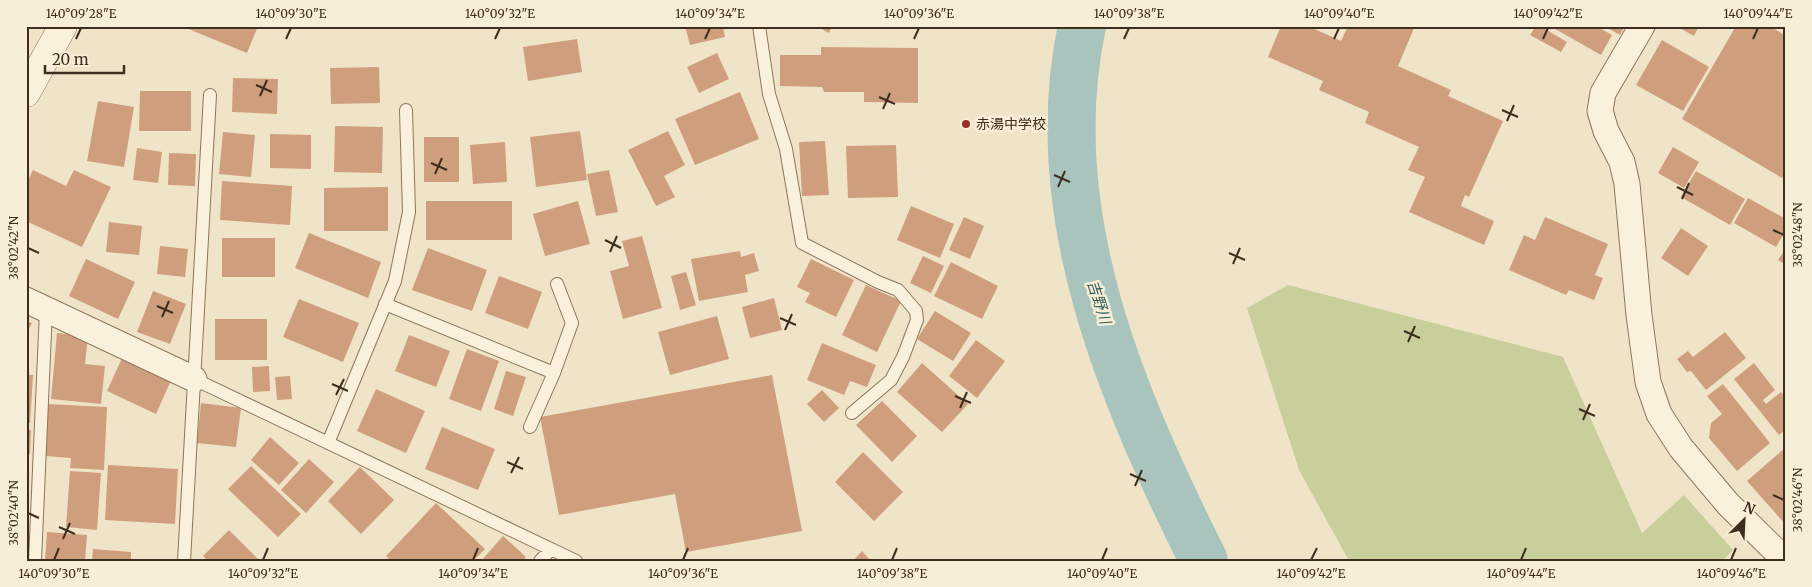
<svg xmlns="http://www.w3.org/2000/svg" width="1812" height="587" viewBox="0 0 1812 587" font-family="Merriweather,'Noto Sans JP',serif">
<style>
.green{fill:#c9cf9b}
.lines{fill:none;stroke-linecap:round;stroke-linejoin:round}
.river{stroke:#a9c4bc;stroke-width:48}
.building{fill:#cf9f7d}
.service-casing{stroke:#8d765c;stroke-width:14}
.minor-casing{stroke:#8d765c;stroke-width:27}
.tertiary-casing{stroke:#8d765c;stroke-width:29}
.service{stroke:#faf1dc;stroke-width:12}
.minor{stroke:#faf1dc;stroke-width:25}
.tertiary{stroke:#faf1dc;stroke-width:28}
.ticks{fill:none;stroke:#3d2e20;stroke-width:2}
.poi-dot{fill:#9e2a2b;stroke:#f7eed8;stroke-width:2}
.labels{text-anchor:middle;stroke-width:5;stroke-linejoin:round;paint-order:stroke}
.poi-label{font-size:14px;fill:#3d2e20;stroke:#f7eed8;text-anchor:start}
.water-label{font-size:15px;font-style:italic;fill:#2f5d5a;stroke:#f7eed8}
.neatline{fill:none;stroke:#3d2e20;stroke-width:2}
.ticks-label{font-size:12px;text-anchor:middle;fill:#3d2e20}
</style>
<rect width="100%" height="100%" fill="#f0e4c8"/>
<path class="green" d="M1288 285 1563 357 1642 533 1684 495 1733 550 1722 561H1349L1299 470 1247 308Z"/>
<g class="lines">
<path class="river" d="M1082 26C1042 213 1122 397 1204 561"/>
</g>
<path class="building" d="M181 26H258L247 53Z
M685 26H723L725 37 690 45Z
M816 26H832L829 33Z
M1281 26H1308L1341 41 1348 26H1415L1398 66 1451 90 1448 96 1503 121 1469 197 1465 195 1461 206 1494 221 1484 245 1409 212 1425 177 1408 170 1419 147 1365 123 1369 112 1319 90 1323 81 1268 57Z
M1536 26H1540L1567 42 1561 52 1530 35Z
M1550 26H1596L1612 35 1601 55Z
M1604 26H1625L1620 35Z
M1676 26H1699L1694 36Z
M1736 26H1770L1786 36V171L1782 178 1682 119Z
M577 39 582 72 528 81 523 47Z
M1662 40 1709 67 1683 111 1636 85Z
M821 47 918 48V103L864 102V92H824L822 87 780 86V55H821Z
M717 53 729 79 699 93 687 67Z
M379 67 380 103 331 104 330 68Z
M233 78 278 79 277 114 232 112Z
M140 91H191V131H139Z
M740 92 759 139 695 165 675 119Z
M98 101 134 107 124 167 87 161Z
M335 126 383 127 382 173 334 172Z
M580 131 587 180 536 187 530 137Z
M668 131 685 165 664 176 675 197 656 206 628 150Z
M223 132 255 135 251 177 219 174Z
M270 134 311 135V169L270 168Z
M424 137H459V182H424Z
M825 141 829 195 802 196 799 142Z
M505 142 507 182 473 184 470 145Z
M896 145 898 197 848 198 846 146Z
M1673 147 1699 162 1684 188 1658 173Z
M137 148 162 152 158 183 133 180Z
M169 153 196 154 195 186 168 185Z
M33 170 66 186 74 170 111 187 82 247 26 221V184Z
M609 170 618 212 596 216 587 174Z
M1696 171 1745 199 1730 225 1681 197Z
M222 181 292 186 290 225 220 220Z
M388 187V231H324V188Z
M1748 198 1786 219V230L1776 247 1734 223Z
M426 201H512V240H426Z
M578 201 590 244 545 256 533 214Z
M911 206 954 224 940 258 897 240Z
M964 217 984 226 970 259 949 250Z
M1545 217 1608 244 1595 275 1603 278 1594 300 1569 290 1566 295 1509 270 1524 235 1535 240Z
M109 222 142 226 139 255 106 252Z
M1681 228 1708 246 1688 276 1661 258Z
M309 233 381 262 368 298 295 268Z
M642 236 662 308 623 319 610 271 629 266 622 241Z
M222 238H275V277H222Z
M160 246 188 249 185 277 157 274Z
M428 248 487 270 472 311 412 290Z
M1786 248V265L1778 260Z
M740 251 741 257 754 253 759 271 745 275 748 292 699 301 691 259Z
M923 256 944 266 931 293 910 283Z
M86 259 135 282 118 319 69 296Z
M811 259 854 280 836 317 805 302 810 293 797 287Z
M951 262 998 286 982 319 934 296Z
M686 272 696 305 680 310 671 276Z
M499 276 542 292 528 329 485 313Z
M866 285 901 301 877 352 842 335Z
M153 291 186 304 170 344 137 332Z
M774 298 782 330 750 338 742 307Z
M299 299 359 323 343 362 283 337Z
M935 311 971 333 953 361 917 339Z
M717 316 729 359 670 375 658 332Z
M215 319H267V360H215Z
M26 321 32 323 26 335Z
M1725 332 1746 358 1706 390 1691 371 1687 372 1677 359 1688 351 1693 357Z
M57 333 88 336 85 364 105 366 101 404 51 399Z
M409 335 450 351 436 387 395 371Z
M976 340 1005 361 977 398 949 376Z
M822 343 876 365 867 387 850 381 844 395 807 380Z
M467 349 499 361 481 411 449 399Z
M123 356 172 378 156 414 107 391Z
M922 363 968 404 942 432 897 392Z
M1754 363 1775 390 1763 400 1766 404 1781 392 1786 397V429L1779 435 1734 379Z
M269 366 270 391 253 392 252 367Z
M506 371 526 377 513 416 494 409Z
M26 375H33L30 423H26Z
M772 375 802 531 686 552 675 494 559 515 540 417Z
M290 376 292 399 277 400 275 377Z
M1723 384 1770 443 1737 471 1709 438 1711 423 1722 414 1707 396Z
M376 389 425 411 406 453 357 431Z
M822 390 839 408 824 422 807 404Z
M882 401 917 436 892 462 856 425Z
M201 403 241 408 236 447 197 443Z
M48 404 107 407 104 470 70 468 71 458 45 456Z
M442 427 495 449 478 490 425 469Z
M26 429 31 430 30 454H26Z
M270 437 299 463 279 485 251 460Z
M1786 447V525L1747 481Z
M863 452 903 492 874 521 835 482Z
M309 459 334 482 306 513 281 490Z
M108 465 178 469 175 524 105 520Z
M251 466 301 514 278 537 228 489Z
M360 467 394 500 361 534 328 501Z
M70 471 101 473 97 530 66 527Z
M436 503 485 549 473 561H391L386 556Z
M229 530 260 561H208L203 556Z
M47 532 87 535 85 561H45Z
M503 536 526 557 522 561H481Z
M93 549 131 552V561H92Z
M862 551 871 561H853Z"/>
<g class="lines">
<defs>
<path id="service" d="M759 26 769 94 786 149 802 243 878 282 898 290 916 311 917 320 903 357 891 380 852 413
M385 304 554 373
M194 379 576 561
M530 427 554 373 572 323 557 284
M328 443 395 281 409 212 406 110
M35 561 46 310
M184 561 210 95
M540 561 551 549"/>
<path id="minor" d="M1642 26 1603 93 1600 111 1606 131 1622 162 1627 184 1639 315 1648 382 1659 414 1681 448 1728 504 1786 561
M26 300 194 379"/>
<path id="tertiary" d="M26 93 63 26"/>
</defs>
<use href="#service" class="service-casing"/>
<use href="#minor" class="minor-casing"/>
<use href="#tertiary" class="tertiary-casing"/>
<use href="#service" class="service"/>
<use href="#minor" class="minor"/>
<use href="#tertiary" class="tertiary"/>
</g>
<path class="ticks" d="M76 39 81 28M286 39 291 28M495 39 500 28M705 39 710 28M914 39 919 28M1124 39 1129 28M1334 39 1339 28M1543 39 1548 28M1753 39 1758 28M256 85 272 92M260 96 267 80M879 97 895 104M883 109 890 93M1502 110 1518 117M1507 121 1514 105M431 163 447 170M435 174 442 158M1054 175 1070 182M1058 187 1065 171M1677 187 1693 195M1682 199 1689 183M1773 230 1784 235M605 240 621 248M28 248 39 253M610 252 617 236M1229 253 1245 260M1233 264 1240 248M157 306 173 313M162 317 169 301M780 318 796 325M785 330 792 314M1404 331 1420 338M1408 342 1415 326M332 384 348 391M336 395 344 379M955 396 971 403M960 408 967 392M1579 409 1595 416M1583 420 1590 404M507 462 523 469M511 473 519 457M1130 474 1146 481M1135 486 1142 470M1773 495 1784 500M28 513 39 518M59 527 75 534M63 539 70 523M54 560 59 548M263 560 268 548M473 560 478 548M683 560 688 548M892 560 897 548M1102 560 1107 548M1311 560 1317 548M1521 560 1526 548M1731 560 1736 548"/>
<circle class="poi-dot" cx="966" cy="124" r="5"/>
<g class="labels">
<g class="poi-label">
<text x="976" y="129">赤湯中学校</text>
</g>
<g class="water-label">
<text transform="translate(1099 302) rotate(72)" y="5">吉野川</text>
</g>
</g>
<rect width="1812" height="587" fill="none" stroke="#f7eed8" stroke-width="55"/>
<g transform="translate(1744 520) rotate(24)" stroke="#f7eed8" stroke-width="4" paint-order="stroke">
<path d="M0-4L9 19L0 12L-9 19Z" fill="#3d2e20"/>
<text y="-8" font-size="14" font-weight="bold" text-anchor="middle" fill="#3d2e20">N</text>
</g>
<path d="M45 65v8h79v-8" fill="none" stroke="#3d2e20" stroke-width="2.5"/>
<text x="52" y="65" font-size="15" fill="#3d2e20" stroke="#f7eed8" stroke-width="4" paint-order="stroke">20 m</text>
<rect x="28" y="28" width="1756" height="532" class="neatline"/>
<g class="ticks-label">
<text x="81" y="18">140°09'28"E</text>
<text x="291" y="18">140°09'30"E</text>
<text x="500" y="18">140°09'32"E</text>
<text x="710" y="18">140°09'34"E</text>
<text x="919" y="18">140°09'36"E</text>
<text x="1129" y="18">140°09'38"E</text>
<text x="1339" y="18">140°09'40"E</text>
<text x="1548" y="18">140°09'42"E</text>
<text x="1758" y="18">140°09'44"E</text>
<text transform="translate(1798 235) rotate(-90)" y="4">38°02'48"N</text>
<text transform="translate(14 248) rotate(-90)" y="4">38°02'42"N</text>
<text transform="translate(1798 500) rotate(-90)" y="4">38°02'46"N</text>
<text transform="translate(14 513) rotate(-90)" y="4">38°02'40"N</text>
<text x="54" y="578">140°09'30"E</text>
<text x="263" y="578">140°09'32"E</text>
<text x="473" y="578">140°09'34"E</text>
<text x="683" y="578">140°09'36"E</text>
<text x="892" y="578">140°09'38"E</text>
<text x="1102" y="578">140°09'40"E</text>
<text x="1311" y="578">140°09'42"E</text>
<text x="1521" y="578">140°09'44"E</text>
<text x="1731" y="578">140°09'46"E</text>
</g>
</svg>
